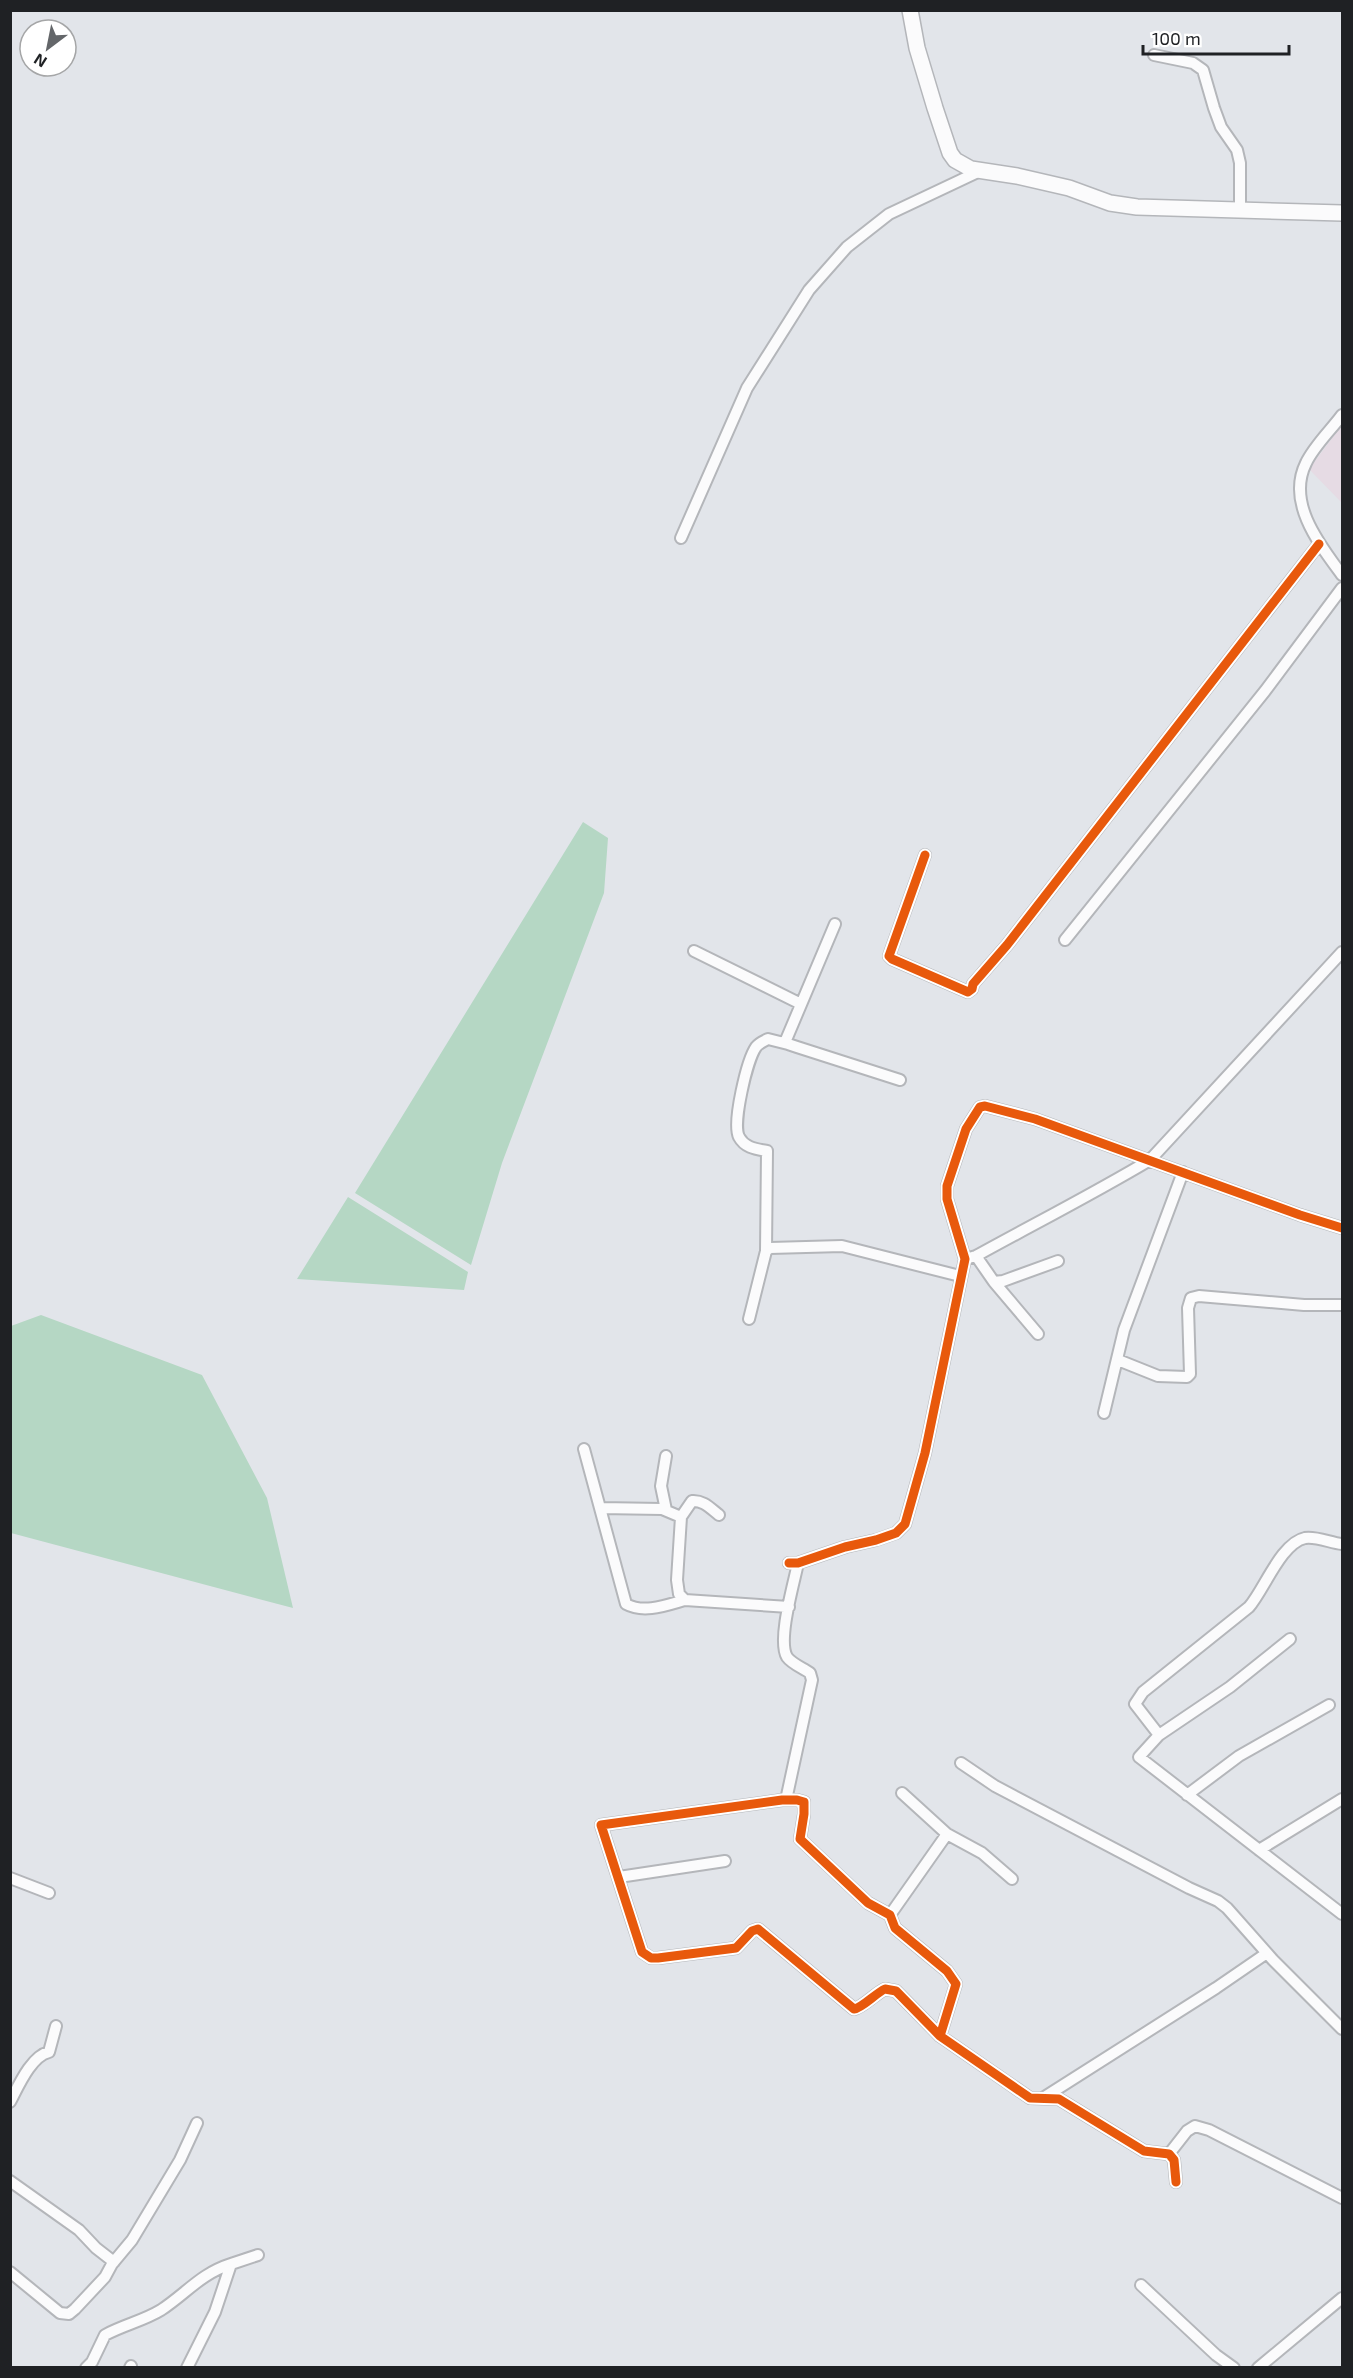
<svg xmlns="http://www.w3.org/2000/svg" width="1353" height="2378" viewBox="0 0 1353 2378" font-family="'Exo 2',sans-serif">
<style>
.education{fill:#e6dbe4}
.green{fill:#b5d7c4}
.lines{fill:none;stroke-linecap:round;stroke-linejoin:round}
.street-casing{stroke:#b4b6ba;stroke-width:14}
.secondary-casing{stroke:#b4b6ba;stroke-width:18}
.street{stroke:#fbfbfc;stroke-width:10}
.secondary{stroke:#fbfbfc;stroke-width:15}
.cycleway-casing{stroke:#fff;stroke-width:13}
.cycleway{stroke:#e8590c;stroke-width:9}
</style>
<rect width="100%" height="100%" fill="#e2e5ea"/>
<path class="education" d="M1342 425V503L1309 469Z"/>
<path class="green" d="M583 822 608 838 604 893 502 1163 471 1265 355 1193Z
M348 1197 468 1272 464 1290 297 1279Z
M41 1315 202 1375 267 1498 293 1608 11 1533V1326Z"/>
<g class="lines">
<defs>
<path id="street" d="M1154 55 1193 63 1203 70 1214 108 1221 127 1237 150 1240 163V210
M1342 415C1331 430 1314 446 1306 463 1286 503 1320 545 1342 575
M681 538 747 388 809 290 847 247 889 214 980 171
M925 855 889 956 892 959 968 992 972 989 973 984 1007 945 1319 544
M835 924 786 1040 788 1044 797 1047 900 1080
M1065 940 1265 691 1342 588
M694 951 801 1004
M766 1251 767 1151C756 1149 745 1148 739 1137 732 1123 747 1060 756 1047 759 1043 764 1041 768 1039L788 1044
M976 1256 994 1282 1003 1281 1058 1261
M965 1259 976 1256C1034 1224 1093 1194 1150 1160L1342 952
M994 1282 1038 1334
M749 1319 766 1251 770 1248 842 1246 960 1276
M1118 1360 1158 1376 1187 1377 1190 1374 1188 1308 1191 1298 1199 1296 1304 1305H1342
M1104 1413 1124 1330 1183 1172
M584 1449 626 1604C644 1614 667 1605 685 1600
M666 1456 661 1486 666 1510
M600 1508 662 1509 681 1517
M719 1515C710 1508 703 1500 692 1501L681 1517 677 1580 679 1594 685 1600 789 1607
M789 1563H798L845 1547 876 1540 896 1533 905 1524 925 1453 965 1259 947 1199V1186L966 1129 980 1107 985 1106 1035 1119 1300 1215 1342 1228
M1290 1639 1230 1687 1159 1735 1139 1757 1342 1914
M1159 1735 1135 1704 1143 1692 1249 1607C1264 1590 1281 1543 1305 1538 1316 1536 1331 1543 1342 1544
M961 1763 995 1786 1189 1888 1218 1901 1227 1908 1273 1960 1342 2029
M1187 1795 1239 1756 1329 1705
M786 1800 812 1680 810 1673C803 1668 792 1664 787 1657 777 1640 794 1583 798 1563
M947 1834 982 1853 1012 1879
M1259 1850 1342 1799
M619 1877 725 1861
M10 1878 49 1893
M890 1915 947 1834 902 1793
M940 2036 956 1984 947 1971 895 1928 890 1915 868 1903 800 1839 804 1814V1802L797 1800H782L601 1825 642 1952 651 1958H658L736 1948 752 1931 758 1929 854 2009C862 2008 876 1993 885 1989L896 1991 940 2036 1030 2098 1059 2099 1144 2151 1169 2154 1174 2160 1176 2182
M1043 2098 1216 1988 1267 1953
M10 2102C18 2087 31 2056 49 2052L56 2026
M1169 2154 1187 2131 1195 2126 1209 2130 1342 2198
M10 2181 79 2230 96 2248 114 2262
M10 2272 60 2313 69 2314 75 2309 105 2277 112 2264 132 2240 180 2160 197 2123
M1141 2285 1216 2355 1234 2368
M86 2368 92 2362 105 2335C123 2325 143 2321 161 2310 187 2293 200 2274 231 2264
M130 2368 131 2366
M187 2368 215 2312 231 2264 258 2255
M1258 2368 1342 2298"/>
<path id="secondary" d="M910 10 917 48 935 108 950 153 955 160 971 169 1017 176 1069 188 1110 203 1137 207 1342 213"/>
</defs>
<use href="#street" class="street-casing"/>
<use href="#secondary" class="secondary-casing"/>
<use href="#street" class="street"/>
<use href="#secondary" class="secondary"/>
<defs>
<path id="cycleway" d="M925 855 889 956 892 959 968 992 972 989 973 984 1007 945 1319 544
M789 1563H798L845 1547 876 1540 896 1533 905 1524 925 1453 965 1259 947 1199V1186L966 1129 980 1107 985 1106 1035 1119 1300 1215 1342 1228
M940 2036 956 1984 947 1971 895 1928 890 1915 868 1903 800 1839 804 1814V1802L797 1800H782L601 1825 642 1952 651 1958H658L736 1948 752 1931 758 1929 854 2009C862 2008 876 1993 885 1989L896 1991 940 2036 1030 2098 1059 2099 1144 2151 1169 2154 1174 2160 1176 2182"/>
</defs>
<use href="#cycleway" class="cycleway-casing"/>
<use href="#cycleway" class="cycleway"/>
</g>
<rect width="1353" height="2378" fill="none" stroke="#1f2124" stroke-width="24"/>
<g transform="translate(48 48) rotate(212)"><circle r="28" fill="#ffffff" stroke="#a5a6a7" stroke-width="1.5"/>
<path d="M0-4.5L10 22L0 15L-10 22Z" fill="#636669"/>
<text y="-9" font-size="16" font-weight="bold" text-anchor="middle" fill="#1f2124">N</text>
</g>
<path d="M1143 45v9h146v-9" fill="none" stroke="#1f2124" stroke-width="3"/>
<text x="1152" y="45" font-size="18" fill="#1f2124" stroke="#ffffff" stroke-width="4.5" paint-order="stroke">100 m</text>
</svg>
